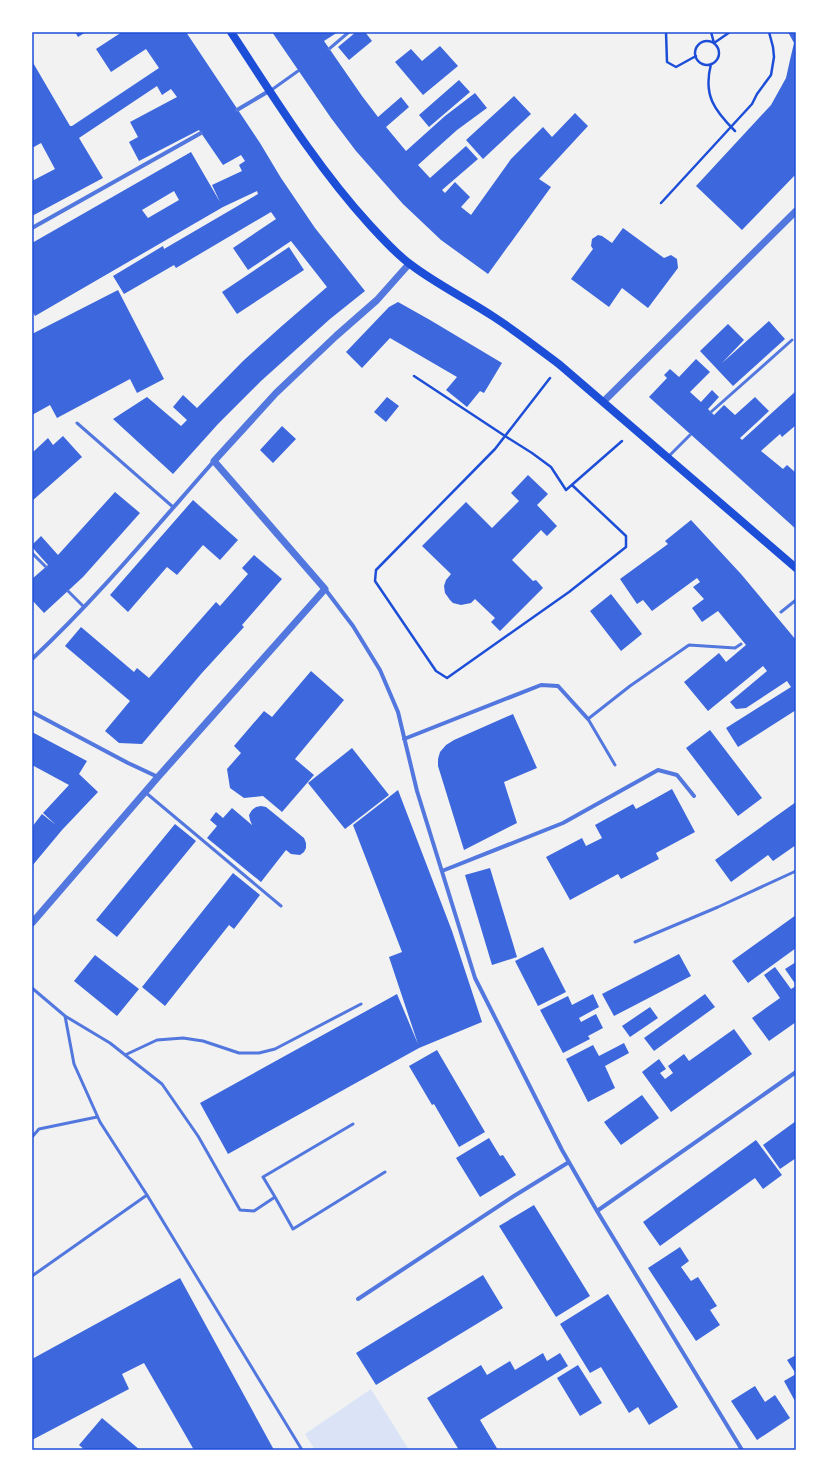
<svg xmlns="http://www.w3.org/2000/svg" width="828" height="1482" viewBox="0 0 828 1482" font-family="Overpass,sans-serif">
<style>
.green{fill:#dbe4f7}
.building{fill:#3d67dc;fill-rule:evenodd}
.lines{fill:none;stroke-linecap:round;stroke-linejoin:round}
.path{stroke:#1d4ed8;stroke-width:2.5}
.service{stroke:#5277de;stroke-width:3}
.minor{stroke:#5277de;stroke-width:4}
.tertiary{stroke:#5277de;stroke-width:7}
.secondary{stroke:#1d4ed8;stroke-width:8}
.neatline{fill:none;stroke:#1d4ed8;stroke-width:1.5}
</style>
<rect width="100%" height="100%" fill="#f2f2f2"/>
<path class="green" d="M371 1389 409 1450H315L305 1434Z"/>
<path class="building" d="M75 32H86L78 37Z
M122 32H186L260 143 281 178 315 228 365 291 330 319 261 381 218 424 173 474 113 419 147 397 181 426 187 420 173 407 183 395 197 408 243 361 283 325 327 287 291 241 248 270 233 248 276 219 271 212 176 268 174 265 124 294 113 276 163 246 164 249 258 194 257 191 223 207 35 316 32 311V243L191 152 220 202 212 185 242 171 239 165 245 161 241 155 223 165 199 130 139 161 129 142 138 137 130 122 177 97 171 89 162 95 157 86 79 138 103 178 32 216V181L55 169 41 143 32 148V61L70 126H72L159 68 146 49 111 72 96 49ZM174 191 179 200 148 218 142 210Z
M272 32H338L324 41 362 96 378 117 401 97 409 107 386 127 406 151 445 116 475 93 487 108 457 130 418 165 430 178 466 146 478 159 442 190 445 193 455 182 470 197 461 207 471 215 511 159 543 127 552 137 575 113 588 126 539 179 551 187 488 274 441 240 403 204 356 151 331 118Z
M356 32H365L372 41 349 60 338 47Z
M788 32H796V174L742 230 696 186 771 105 786 78 790 60 794 43Z
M440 46 458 66 423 95 395 62 411 49 422 61Z
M459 80 470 92 429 127 419 115Z
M514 96 531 114 483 159 466 140Z
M623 228 664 258 671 255 677 259 678 268 648 308 622 288 609 307 571 279 593 249 591 246 592 239 598 235 602 236 612 243Z
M289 247 304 270 237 314 222 292Z
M118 290 164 379 137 393 130 379 57 418 50 405 32 415V334Z
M398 302 430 320 502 363 484 393 480 391 467 407 446 390 457 377 390 338 362 368 346 352 389 307Z
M769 321 785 339 733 386 700 351 728 324 744 340 722 363Z
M696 359 710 372 690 392 701 402 712 390 719 397 708 409 714 415 724 405 735 415 755 397 769 411 740 438 742 440 796 391V425L782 437 780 434 761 451 783 469 787 465 796 473V529L649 397 667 378 664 375 670 369 679 377Z
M387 397 399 406 386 422 374 412Z
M282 426 296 439 273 463 260 450Z
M63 436 82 457 32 501V453L48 438 53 445Z
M528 475 548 494 537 505 557 526 547 536 541 530 512 560 533 581 536 580 543 588 500 631 491 622 495 618 475 599 471 603 461 605 453 603 450 600 445 593 444 586 446 580 451 574 422 546 466 502 492 528 519 501 511 493Z
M115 492 140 513 83 577 44 613 32 600V579L48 565 32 547V545L41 536 58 555Z
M193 500 238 540 220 560 203 545 177 575 167 567 128 612 110 595Z
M691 520 741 574 796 640V710L738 747 726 728 791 687 787 681 746 708 736 709 730 702 767 671 763 666 708 711 684 682 719 653 726 662 746 645 718 611 702 622 692 608 704 599 693 587 700 582 697 578 652 611 643 600 637 604 620 579 668 544 665 541Z
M254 555 282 579 242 625 244 627 201 674 142 744 119 743 105 731 130 701 65 646 81 627 134 672 137 668 149 678 216 602 220 606 248 574 242 568Z
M611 594 642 634 621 651 590 611Z
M311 671 344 700 295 759 314 775 282 812 263 796 244 798 230 788 227 769 241 753 234 746 264 711 272 717Z
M513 714 537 768 504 782 517 823 464 850 438 766V759L440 752 446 745 454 740Z
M710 730 762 798 738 816 686 748Z
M32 732 87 761 79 774 98 792 62 830 32 866V827L42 814 56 825 43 813 69 785 32 765Z
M352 748 389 795 345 829 308 783Z
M672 789 695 832 656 853 659 859 621 879 618 874 570 900 546 857 582 838 586 846 602 838 595 825 633 804 636 809Z
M398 790 452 931 482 1022 419 1048 228 1154 200 1103 397 994 418 1044 389 957 402 952 353 825Z
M796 802V845L773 861 768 855 731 882 715 860Z
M261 806 266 807 304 838 306 843V848L304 852 300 855 291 854 286 850 261 882 207 838 217 826 210 820 216 812 223 818 232 808 252 825 250 820 249 815 252 810 256 807Z
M175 824 196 841 117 937 96 920Z
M490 868 517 957 492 965 465 875Z
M233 873 260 895 234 929 229 925 165 1006 142 987Z
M796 915V948L748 983 732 961Z
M543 947 566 992 538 1006 515 961Z
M679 954 691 976 614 1016 602 994Z
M95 955 139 989 117 1016 74 981Z
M796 962V985L785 969Z
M775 967 791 989 796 986V1022L769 1041 752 1018 780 998 764 975Z
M593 994 599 1007 579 1018 581 1022 596 1014 603 1028 588 1036 590 1039 563 1053 540 1010 568 996 572 1005Z
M705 994 715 1007 654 1051 644 1038Z
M650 1007 658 1018 630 1037 622 1026Z
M734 1029 752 1054 671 1112 642 1072 659 1059 666 1069 660 1073 665 1079 673 1073 668 1066 684 1054 689 1061Z
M624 1043 629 1053 605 1066 615 1088 588 1102 566 1059 593 1045 599 1056Z
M437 1050 485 1132 459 1147 434 1104 432 1105 409 1066Z
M642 1095 659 1118 621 1145 604 1122Z
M796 1121V1158L780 1169 763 1145Z
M489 1138 500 1156 503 1155 516 1175 480 1197 456 1158Z
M756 1140 782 1175 763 1189 755 1178 660 1246 643 1222Z
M534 1205 590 1296 556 1317 499 1226Z
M680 1247 689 1261 681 1267 691 1281 698 1277 717 1306 710 1310 720 1325 696 1341 648 1268Z
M483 1275 503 1308 376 1385 356 1353Z
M180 1278 274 1450H194L144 1363 122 1374 129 1389 32 1440V1359Z
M608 1294 678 1407 649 1425 638 1407 629 1413 601 1367 590 1373 560 1324Z
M543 1353 547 1361 560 1353 568 1366 480 1420 498 1450H459L427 1398 481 1365 487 1375 510 1361 515 1370Z
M796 1355V1403L784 1381 796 1374 787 1360Z
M578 1365 602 1403 580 1416 557 1378Z
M755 1386 765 1402 775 1395 790 1418 757 1440 731 1401Z
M102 1418 140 1450H85L79 1445Z"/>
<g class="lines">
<path class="path" d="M666 32 667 62 676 67 696 56
M711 32 714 43 730 32
M695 53a12 12 0 1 1 24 0a12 12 0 1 1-24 0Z
M711 64C703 95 714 110 735 131
M661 203 752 104 757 94 771 75 774 57 773 47 769 32
M414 376 505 436 532 453 551 467 566 490 622 441
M550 378 495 449 376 570 375 581 436 671 447 678 569 592 626 547V536L572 485"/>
<path class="service" d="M329 49 349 32
M270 91 298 71
M711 412 792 340
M77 423 173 507
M669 456 690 435
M32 553 46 567
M68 591 84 607
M781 612 796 600
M615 765 588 719 630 686 689 645 735 648 741 644
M145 792 281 906
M635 942 718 907 796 871
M32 988 65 1016 110 1043 162 1084 198 1136 240 1210 254 1211 275 1197 293 1229 385 1172
M65 1016 74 1064 100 1122 147 1195 302 1450
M125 1055 157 1040 183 1038 203 1041 239 1053H259L275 1049 361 1004
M32 1137 39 1129 97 1117
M275 1197 263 1177 353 1124
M32 1276 147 1195"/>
<path class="minor" d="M237 110 269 91
M32 228 201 133
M325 589 353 626 380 670 398 712 417 791 475 978 562 1150 597 1211 742 1450
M32 659C97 598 155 528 214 461
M32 712 128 763 158 777
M404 739 541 685 558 686 588 719
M442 871 563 823 658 770 677 775 694 796
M597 1211 796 1072
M358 1299 514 1196 569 1162"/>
<path class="tertiary" d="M603 402 796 211
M32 923 158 777 325 589 214 461 276 393 336 336 377 300 409 264"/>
<path class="secondary" d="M231 32C274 97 316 166 369 224 381 237 395 253 410 264 436 284 467 299 494 317 517 332 539 349 560 365L796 568"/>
</g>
<rect width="828" height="1482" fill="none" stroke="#ffffff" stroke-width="66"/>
<rect x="33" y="33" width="762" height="1416" class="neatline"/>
</svg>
